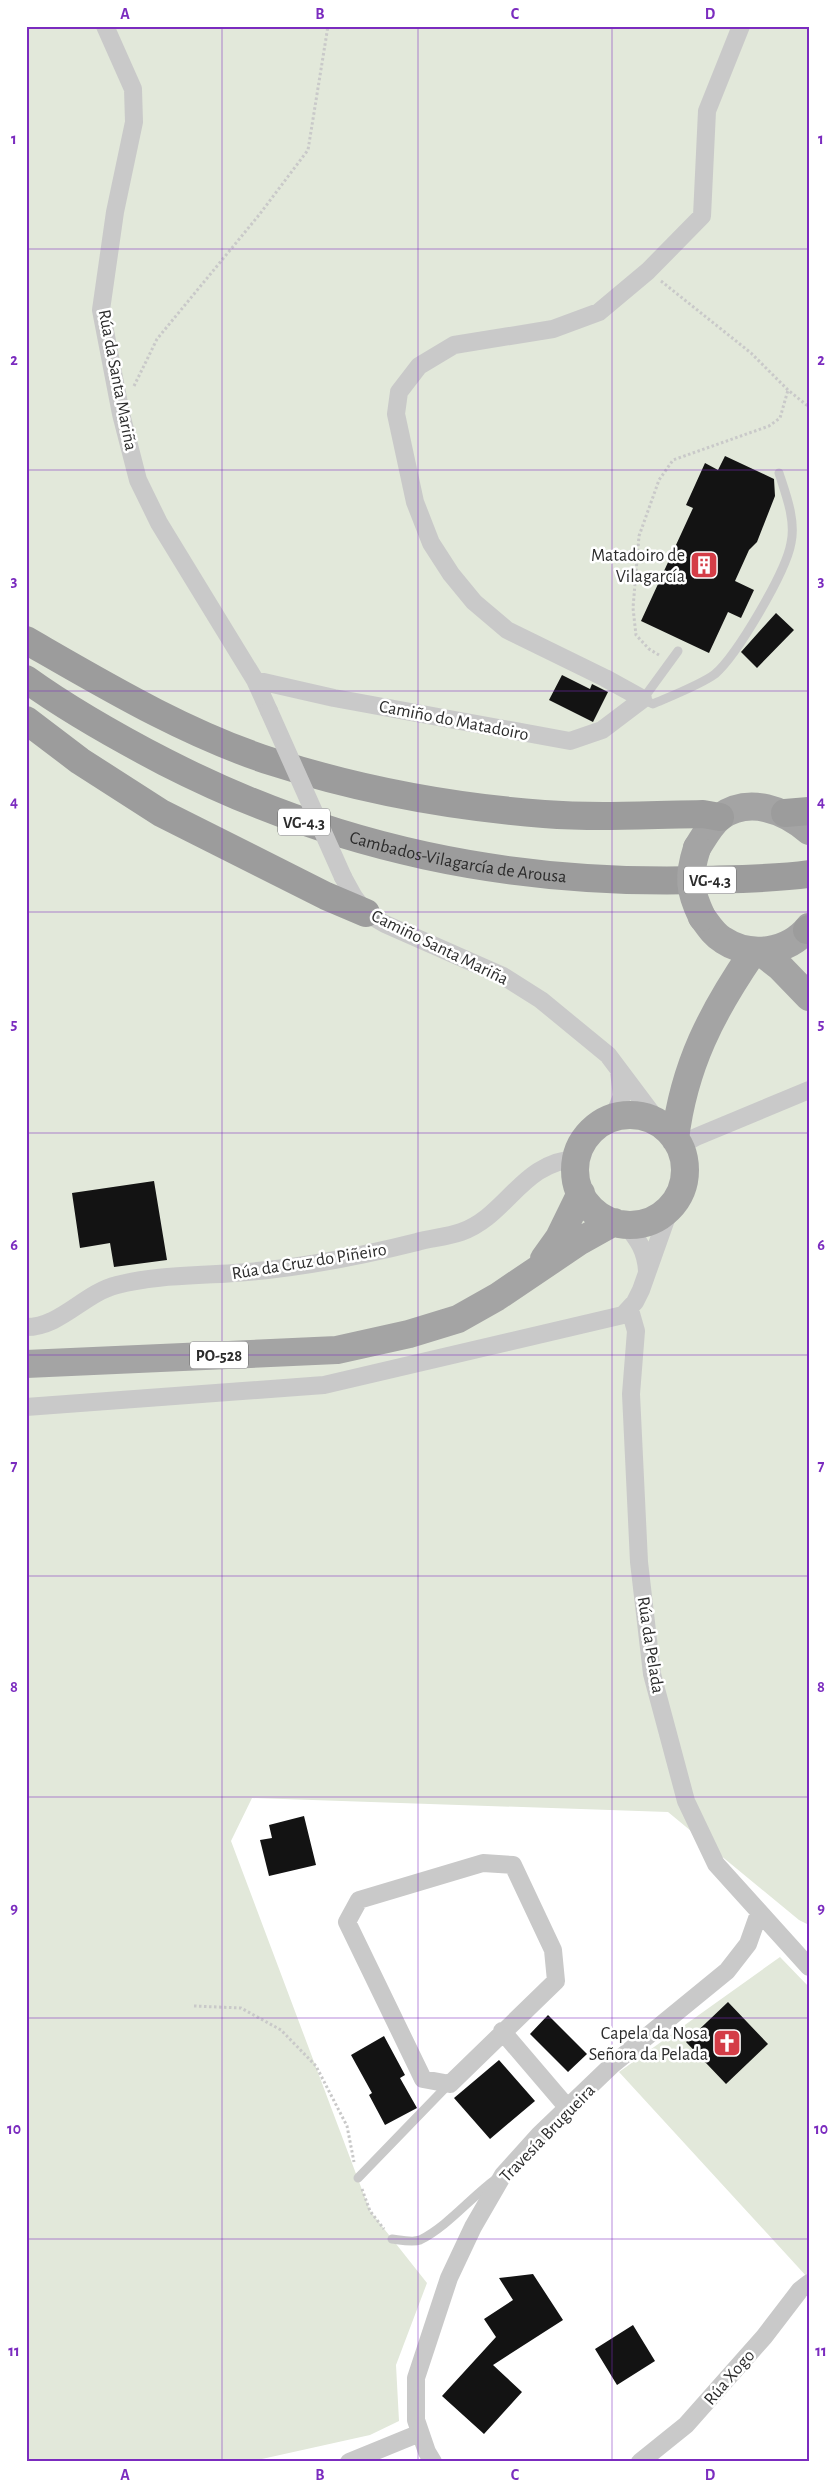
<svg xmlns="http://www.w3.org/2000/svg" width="835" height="2488" viewBox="0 0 835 2488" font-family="'Alegreya Sans',sans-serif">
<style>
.green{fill:#e2e8da}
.building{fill:#131313}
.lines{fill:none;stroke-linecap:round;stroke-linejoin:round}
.path{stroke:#c9c9c9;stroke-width:3;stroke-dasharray:2.5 2.5;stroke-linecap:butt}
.service{stroke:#c9c9c9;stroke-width:9}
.minor{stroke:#c9c9c9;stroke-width:18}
.primary{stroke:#a4a4a4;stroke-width:28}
.trunk{stroke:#9c9c9c;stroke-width:28}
.minor-bridge{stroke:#c9c9c9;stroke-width:18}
.primary-bridge{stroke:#a4a4a4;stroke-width:28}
.grid{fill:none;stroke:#7b2cbf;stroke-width:1;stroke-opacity:0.55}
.labels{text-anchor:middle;stroke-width:5;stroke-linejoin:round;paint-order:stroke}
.shield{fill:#fff;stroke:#6b6b6b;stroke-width:1}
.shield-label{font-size:16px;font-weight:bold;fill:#2c2c2c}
.street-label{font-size:18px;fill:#2c2c2c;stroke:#fff}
.poi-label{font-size:18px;fill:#2c2c2c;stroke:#fff;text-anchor:end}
.neatline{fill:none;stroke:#7b2cbf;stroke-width:2}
.grid-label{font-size:16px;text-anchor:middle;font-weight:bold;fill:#7b2cbf}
</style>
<rect width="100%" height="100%" fill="#fff"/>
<path class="green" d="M26 26H809V1925L799 1920 668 1812 252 1798 231 1841 370 2211 427 2283 396 2365 399 2421 370 2435 248 2462H26Z
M780 1957 809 1987 808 2278 619 2072Z"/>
<path class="building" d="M725 456 774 479 775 496 757 542 749 550 735 581 754 590 741 618 728 612 709 653 641 621 693 508 686 505 705 463 718 470Z
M776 613 794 630 757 668 741 652Z
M562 675 590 689 592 684 608 692 593 722 549 700Z
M154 1181 167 1260 114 1267 110 1243 80 1248 72 1193Z
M304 1816 316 1865 269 1876 260 1840 272 1838 269 1825Z
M728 2002 768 2044 726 2084 686 2042Z
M548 2015 587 2054 568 2072 530 2034Z
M384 2036 405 2075 400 2078 417 2108 385 2125 369 2095 372 2093 351 2055Z
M499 2060 535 2101 490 2139 454 2098Z
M533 2274 563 2320 493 2365 522 2392 484 2434 442 2396 496 2337 484 2319 513 2300 499 2278Z
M633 2325 655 2361 617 2385 595 2349Z"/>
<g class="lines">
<path class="path" d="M661 281 751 353 788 390 809 407
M134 386 157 339 259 215 308 150 328 26
M659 655 649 649 636 635 633 608 639 536 659 480 673 460 769 426 780 418 788 390
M194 2006 241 2008 281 2030 316 2066 347 2126 354 2162
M362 2189 370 2211 384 2229"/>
<path class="service" d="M678 651 643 699 653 704C669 697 702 684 715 674 737 655 786 572 791 543 796 520 786 495 779 473
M358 2178 449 2084
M392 2239C400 2240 413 2243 420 2240 448 2226 471 2197 496 2179"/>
<path class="minor" d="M105 26 133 89 134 122 115 212 101 310 121 414 138 480 159 523 255 680 269 711
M255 680 334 698 570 741 602 730 643 699 605 678 507 630 474 602 451 574 431 543 415 502 396 414 399 392 419 366 454 345 553 329 599 312 648 271 702 216 707 111 741 26
M343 877 354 897 366 913 385 924 503 976 541 1000 608 1055 659 1123
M613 1118 622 1096 619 1071
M680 1146 696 1137 809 1090
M625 1224C638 1239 646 1251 647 1271
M630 1310 636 1331 631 1394 639 1562 652 1674 686 1801 716 1864 809 1967
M26 1327C61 1327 84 1293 117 1285 155 1275 196 1276 234 1273 295 1269 357 1257 417 1242 431 1238 447 1237 461 1232 507 1216 522 1161 577 1159
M26 1407 324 1385 623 1315 635 1302 641 1290 670 1208
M483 1863 513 1865 553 1950 556 1981 450 2084 423 2079 347 1922 359 1900Z
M502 2031 567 2107
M349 2462 420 2433
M433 2462 427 2452 416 2420V2378L449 2278 473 2227 503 2175 539 2135 612 2065 727 1971 748 1944 759 1913
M640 2462 686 2425 764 2337 800 2290 809 2283"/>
<path class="primary" d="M697 848C704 837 710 825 720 817 749 796 785 810 809 831
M702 917C708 925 714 935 723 940 750 958 788 953 809 927
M761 952 780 967 809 997
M575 1170a55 55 0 1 1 110 0a55 55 0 1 1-110 0Z
M675 1139C684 1065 712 1012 753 952
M544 1259 559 1238 581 1193
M26 1364 337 1350 409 1334 458 1319 497 1297 580 1241 614 1222"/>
<g class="trunk">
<path d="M26 640C106 686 186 734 273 762 360 790 453 807 544 814 596 818 650 815 703 814L720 817"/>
<path id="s1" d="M26 679C69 710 117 737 165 762 335 849 510 885 701 880 737 879 773 879 809 874"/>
<path d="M26 720 80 761 161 813 326 896 366 913"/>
<path d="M785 813 809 811"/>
<path d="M807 930 809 929"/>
</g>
<path class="minor-bridge" d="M269 711 343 877"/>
<path class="primary-bridge" d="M697 848C688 876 689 890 702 917"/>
</g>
<path class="grid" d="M222 26V2462M418 26V2462M612 26V2462M26 249H809M26 470H809M26 691H809M26 912H809M26 1133H809M26 1355H809M26 1576H809M26 1797H809M26 2018H809M26 2239H809"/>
<defs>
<symbol id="building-square" viewBox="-11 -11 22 22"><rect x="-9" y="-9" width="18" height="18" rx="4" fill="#d43d47" stroke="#fff"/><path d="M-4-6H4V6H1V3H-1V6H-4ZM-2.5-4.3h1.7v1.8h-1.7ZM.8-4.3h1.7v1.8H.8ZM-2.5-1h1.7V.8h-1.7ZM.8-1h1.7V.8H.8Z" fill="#fff"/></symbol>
<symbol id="church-square" viewBox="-11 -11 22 22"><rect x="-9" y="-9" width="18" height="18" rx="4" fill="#d43d47" stroke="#fff"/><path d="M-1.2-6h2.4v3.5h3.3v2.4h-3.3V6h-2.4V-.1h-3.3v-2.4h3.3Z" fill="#fff"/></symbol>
</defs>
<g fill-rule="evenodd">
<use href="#building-square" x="688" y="549" width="32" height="32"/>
<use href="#church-square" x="711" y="2027" width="32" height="32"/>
</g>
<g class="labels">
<g class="shield">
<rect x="278" y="808.5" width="52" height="27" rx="4"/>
<rect x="684" y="866.5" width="52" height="27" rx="4"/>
<rect x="190" y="1341.5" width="58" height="27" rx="4"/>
</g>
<g class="shield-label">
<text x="304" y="828">VG-4.3</text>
<text x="710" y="886">VG-4.3</text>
<text x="219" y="1361">PO-528</text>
</g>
<g class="street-label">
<text transform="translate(118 380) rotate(79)" y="6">Rúa da Santa Mariña</text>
<text transform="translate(454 720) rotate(11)" y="6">Camiño do Matadoiro</text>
<text dy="6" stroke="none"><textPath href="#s1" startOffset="472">Cambados-Vilagarcía de Arousa</textPath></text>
<text transform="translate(440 947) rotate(26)" y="6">Camiño Santa Mariña</text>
<text transform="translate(309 1261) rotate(-9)" y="6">Rúa da Cruz do Piñeiro</text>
<text transform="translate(651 1645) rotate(81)" y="6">Rúa da Pelada</text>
<text transform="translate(547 2133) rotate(-46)" y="6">Travesía Brugueira</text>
<text transform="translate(729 2377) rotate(-49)" y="6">Rúa Xogo</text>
</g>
<g class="poi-label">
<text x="685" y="561">Matadoiro de<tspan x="685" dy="21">Vilagarcía</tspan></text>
<text x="708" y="2039">Capela da Nosa<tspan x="708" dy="21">Señora da Pelada</tspan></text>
</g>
</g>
<rect width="835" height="2488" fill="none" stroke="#ffffff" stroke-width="55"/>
<rect x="28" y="28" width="780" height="2432" class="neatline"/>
<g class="grid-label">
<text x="125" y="19">A</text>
<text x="320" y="19">B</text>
<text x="515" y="19">C</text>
<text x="710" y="19">D</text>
<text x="14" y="144">1</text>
<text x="821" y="144">1</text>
<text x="14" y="365">2</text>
<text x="821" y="365">2</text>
<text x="14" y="586">3</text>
<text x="821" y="586">3</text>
<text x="14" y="807">4</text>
<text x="821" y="807">4</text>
<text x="14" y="1029">5</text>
<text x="821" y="1029">5</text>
<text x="14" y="1250">6</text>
<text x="821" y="1250">6</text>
<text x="14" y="1471">7</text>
<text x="821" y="1471">7</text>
<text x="14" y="1692">8</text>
<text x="821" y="1692">8</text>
<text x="14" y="1913">9</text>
<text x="821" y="1913">9</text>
<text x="14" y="2134">10</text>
<text x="821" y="2134">10</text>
<text x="14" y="2356">11</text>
<text x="821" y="2356">11</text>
<text x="125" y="2480">A</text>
<text x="320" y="2480">B</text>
<text x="515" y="2480">C</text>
<text x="710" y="2480">D</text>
</g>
</svg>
